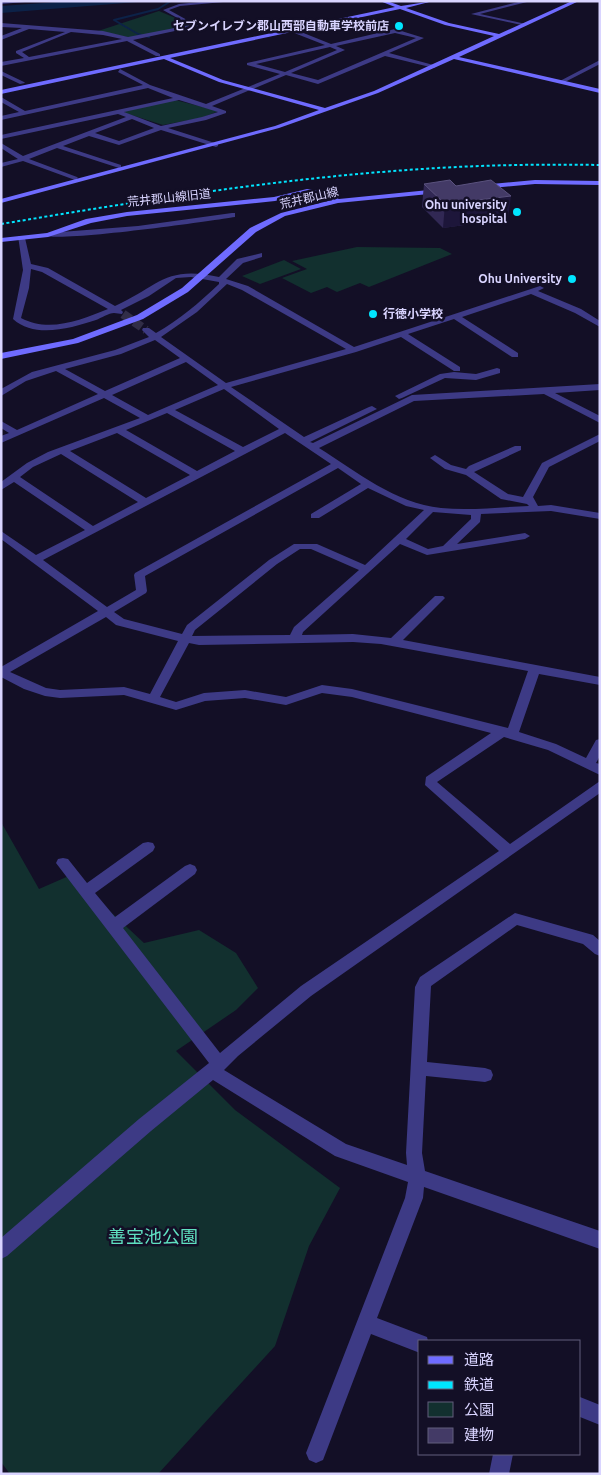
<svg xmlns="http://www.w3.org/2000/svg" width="601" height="1475" viewBox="0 0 601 1475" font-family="Ubuntu,'Noto Sans JP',sans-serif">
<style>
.green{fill:#12302f}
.water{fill:#0c2248}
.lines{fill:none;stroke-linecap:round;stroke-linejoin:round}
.stream{stroke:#0c2248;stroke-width:2}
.street-tunnel{stroke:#312d47;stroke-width:9;stroke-dasharray:9 4.5;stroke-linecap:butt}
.street{fill:#3d3a85;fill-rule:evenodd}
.secondary{fill:#6f6bff;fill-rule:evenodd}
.rail{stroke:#00e5ff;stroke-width:2;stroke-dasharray:3 2.5;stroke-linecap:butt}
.wall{fill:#312854}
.shaded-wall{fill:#1d163a}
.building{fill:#433a66;stroke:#5a527e}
.poi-dot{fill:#00e5ff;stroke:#130f26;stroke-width:2}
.labels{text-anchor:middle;stroke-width:5;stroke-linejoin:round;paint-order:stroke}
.far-poi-label{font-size:12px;font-weight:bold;fill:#d9d4ff;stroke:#130f26;text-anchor:end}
.far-street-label{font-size:12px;fill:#d9d4ff;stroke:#130f26}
.near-park-label{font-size:18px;fill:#5fe0c0;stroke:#130f26}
</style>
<rect width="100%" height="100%" fill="#130f26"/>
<path class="green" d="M159 11 192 25 132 38 98 31Z
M175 100 219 111 201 118 163 125 125 113V111Z
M357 247 440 248 452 254 369 287 360 283 337 292 327 287 311 293 282 278 307 269 292 261Z
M284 260 301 269 260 284 242 276Z
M1 822 39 889 71 875 144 943 199 930 236 953 258 988 236 1010 176 1051 235 1110 340 1188 309 1246 275 1346 158 1474H10L1 1462Z"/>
<path class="water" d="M72 1H150L1 13V6Z"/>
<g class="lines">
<path class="stream" d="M149 37 138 34 114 20 158 9 171 1"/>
<path class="street-tunnel" d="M123 314 146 330"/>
<path class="street" d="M27 1 25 2 1 4V2Z
M209 1H234L180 6 169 10 198 26 133 40 160 54V56H156L127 41 1 66V62L24 58 16 53V51L65 32 29 29 1 40V36L22 28 1 27V23L103 31 128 37 190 25 163 10 179 4ZM71 32 103 35 122 39 29 57 22 52Z
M522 1H531L480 14 526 24V26L471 14Z
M286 26 331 44 395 29 424 38 389 53 437 66 434 68 385 56 318 84 286 75 212 106 226 111V113L206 120 168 128 218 144V146L216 147 161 130 119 145 89 136 63 146 121 165V167L119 168 57 148 29 159 77 177 78 178 75 180 23 161 1 167V163L18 159 1 148V143L23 156 126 117 118 114 1 139V135L173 98 148 88 1 120V116L19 112 1 102V97L25 111 143 85 118 72 120 69 150 85 206 104 280 74 247 65V63L325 45 284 29ZM395 33 416 38 318 80 291 73 345 50 336 46ZM330 47 337 50 285 72 256 64ZM179 100 218 112 202 117 161 126 124 112ZM132 119 154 128 119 141 95 133Z
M600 60V64L563 83 558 82Z
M1 71 24 82 25 83 20 84 1 75Z
M232 213H235V217C211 221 56 243 44 235L48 233 138 226Z
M18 236 25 238 31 264 48 268 115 306C159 286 165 265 219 277L237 259 262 253V257L243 263 226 279 248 286 354 347 540 286 544 288 538 291 581 309 600 321V327L575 313 531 294 462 317 518 353V357H512L454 319 408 334 460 367V371H454L401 337 356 352 231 387 304 437 369 407 372 406 377 409 310 442 313 443 412 395 600 384V390L555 393 600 416V423L544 394 414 401 319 448C357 472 395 503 441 508 470 511 500 507 529 506L527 504 501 499 466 475 445 469 430 458 435 455 451 465 466 469 469 466 515 446H521V450L474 472 508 494 523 497 542 463 600 434V441L549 467 533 497 538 506 551 505 600 513V519L551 511 481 514 480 522 457 544 525 533 530 536 525 539 427 555 400 544 303 632 302 635 353 634 391 638 435 596H443L445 598 403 640 600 677V685L539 674 519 732 556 744 586 758 596 740 600 739V756L596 763 600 764V775L548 750 504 737 437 782 510 844 600 781V793L311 996 238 1056 224 1070 346 1144 407 1165 406 1153 415 987 420 977 515 913 593 935 600 941V956L595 954 583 944 517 925 431 986 427 1062 485 1068 491 1070 493 1075 491 1080 485 1082 426 1076 422 1153 425 1171 600 1231V1249L424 1187 423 1198 377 1318 427 1337 428 1341H420V1353L371 1334 323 1460 316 1463 309 1460 306 1453 405 1198 408 1182 335 1156 213 1080 151 1131 7 1256 1 1259V1238L139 1119 209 1063 56 863 58 859 63 858 68 859 87 883 143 843 148 842 153 843 155 847 153 851 95 893 115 917 185 866 190 864 195 866 197 870 195 874 123 928 220 1053 301 986 499 851 425 785 426 777 491 733 352 697 322 693 286 705 245 698 205 701 176 710 124 695 60 698 45 696 24 689 1 677V667L98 611 1 539V531L36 555 85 530 14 482 1 490V482L27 463 48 452 140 418 104 398 1 443V436L9 433 1 428V421L17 430 98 394 56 371 26 381 1 396V389L32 372 115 350 149 337 142 330 143 328H149L156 333C179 320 199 303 219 284V282L191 277 176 278 149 296 121 310 123 312 122 314C119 314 117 313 114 313 109 313 101 318 96 320 71 328 35 339 13 319L23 270ZM31 269 42 272 108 309C81 320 49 333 21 318L29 288ZM227 284 242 290 346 349 226 383 161 337 197 312ZM155 340 180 358 105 391 65 369 121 354ZM186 362 218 385 148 415 112 395ZM224 389 279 429 243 447 175 410ZM167 413 235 451 197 471 126 430ZM117 433 190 475 146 498 70 451ZM285 433 331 464 135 573 134 575 136 590 107 607 43 560ZM61 454 138 502 93 526 20 477 33 467ZM338 468 361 484 311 514V518H319L368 488 406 506 424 510 365 565 317 544H294L269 560 187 625 182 634 124 619 114 612 146 593 147 591 145 576ZM433 512 471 515V519L443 546 428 549 406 539ZM300 549H311L359 570 294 627 290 635 192 636 195 630 277 564ZM106 617 116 625 178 641 150 694 124 687 60 690 46 688 10 672ZM353 642 381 644 528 671 508 728 352 689 322 685 286 697 245 690 204 693 176 702 160 697 189 643 199 645Z
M497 368 500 369V373L476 380 445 378 402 398 399 399 395 396 440 374 454 372 476 374Z
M580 1397 600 1405V1425L580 1417Z
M493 1454H513L509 1474H489Z"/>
<path class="secondary" d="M380 1H387L401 6 433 1 406 8 449 23 499 34 572 1H579L459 57 600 89V93L454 59 378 93 279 128 1 203V199L275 126 319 110 219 82 164 59 1 94V90L395 7ZM400 9 445 25 494 36 374 91 325 108 223 80 170 58Z
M535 180 600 181V185L535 184 481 189 478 187 481 185Z
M307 189 324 192 339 199 439 189 442 191 439 193 338 203 285 216 256 232 188 292 143 319 78 343 1 359V353L73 339 137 315 182 288 250 228 281 213 332 200 314 194H300L275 201 127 216 91 223 48 237 1 242V238L47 233 86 219 127 212 274 197Z"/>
<path class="rail" d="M1 224C140 201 281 178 422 169 481 165 541 164 600 165"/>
</g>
<path class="wall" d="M424 184 456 186 508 219 443 228 422 207Z"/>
<path class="shaded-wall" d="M511 196 508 219 443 228 445 204Z"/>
<path class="building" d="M450 180 456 186 491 180 511 196 445 204 424 184Z"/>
<g class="poi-dot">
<circle cx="399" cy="26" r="5"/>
<circle cx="517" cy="212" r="5"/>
<circle cx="572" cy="279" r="5"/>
<circle cx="373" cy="314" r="5"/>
</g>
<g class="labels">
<g class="far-poi-label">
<text x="389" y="30">セブンイレブン郡山西部自動車学校前店</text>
<text x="507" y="209">Ohu university<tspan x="507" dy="14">hospital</tspan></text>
<text x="562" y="283">Ohu University</text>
<text x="383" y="318" text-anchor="start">行徳小学校</text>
</g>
<g class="far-street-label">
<text transform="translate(169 198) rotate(-6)" y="4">荒井郡山線旧道</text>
<text transform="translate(309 198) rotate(-13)" y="4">荒井郡山線</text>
</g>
<g class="near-park-label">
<text x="153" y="1243">善宝池公園</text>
</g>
</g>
<rect width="601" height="1475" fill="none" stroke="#d9d4ff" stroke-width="5"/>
<rect x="418" y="1340" width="162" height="115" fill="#130f26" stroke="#625e7d"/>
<rect x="428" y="1356" width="25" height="8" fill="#6f6bff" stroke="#625e7d"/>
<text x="464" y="1365" font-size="15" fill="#d9d4ff">道路</text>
<rect x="428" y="1381" width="25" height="8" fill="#00e5ff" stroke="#625e7d"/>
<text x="464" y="1390" font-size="15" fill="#d9d4ff">鉄道</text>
<rect x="428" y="1402" width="25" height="15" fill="#12302f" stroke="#625e7d"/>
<text x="464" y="1415" font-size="15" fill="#d9d4ff">公園</text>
<rect x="428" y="1428" width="25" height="15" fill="#433a66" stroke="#625e7d"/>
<text x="464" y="1440" font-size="15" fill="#d9d4ff">建物</text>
</svg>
